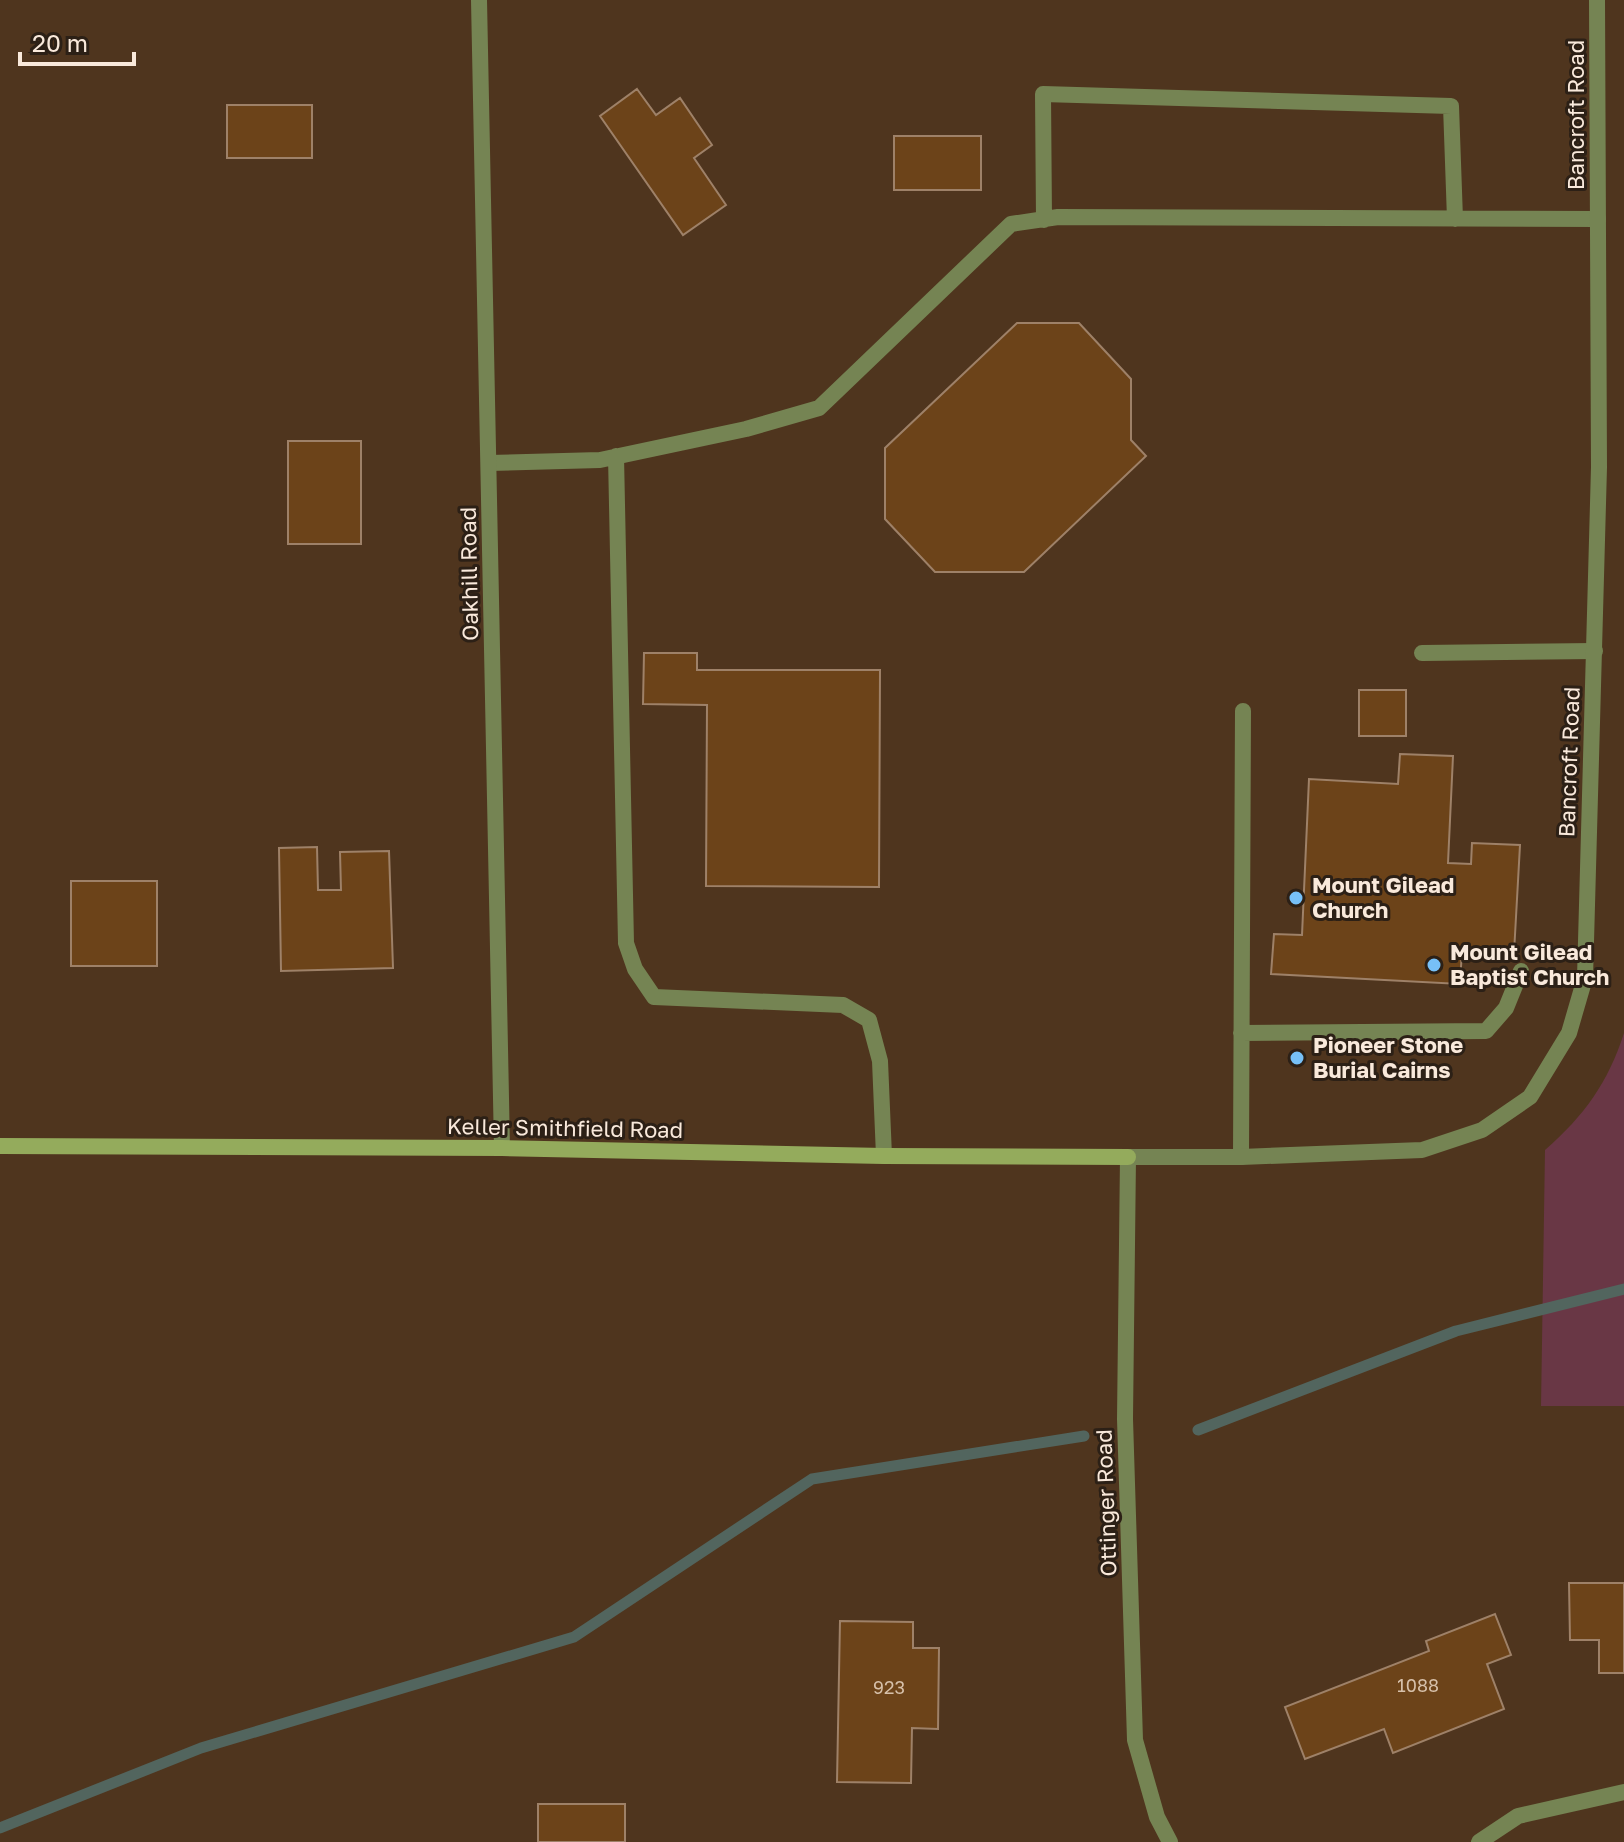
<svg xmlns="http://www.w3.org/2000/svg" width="1624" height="1842" viewBox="0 0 1624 1842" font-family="'Golos Text',sans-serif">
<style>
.green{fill:#693745}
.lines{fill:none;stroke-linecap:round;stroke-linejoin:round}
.stream{stroke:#52655e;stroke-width:11}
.building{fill:#6c4319;stroke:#9e8168;stroke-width:2}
.service{stroke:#758453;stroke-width:16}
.minor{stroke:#758453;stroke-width:16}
.tertiary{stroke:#758453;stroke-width:16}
.secondary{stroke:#94ab5c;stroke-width:16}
.poi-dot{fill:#77c0f7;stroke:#2c2016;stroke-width:3}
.labels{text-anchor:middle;stroke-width:6;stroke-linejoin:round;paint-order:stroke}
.number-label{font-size:18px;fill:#d6c0aa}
.street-label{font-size:22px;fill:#f9e9db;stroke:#2c2016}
.poi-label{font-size:22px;font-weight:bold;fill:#f9e9db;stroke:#2c2016;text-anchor:start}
</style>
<rect width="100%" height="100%" fill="#4f351e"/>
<path class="green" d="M1624 1033V1406H1541L1545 1150C1584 1116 1608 1083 1624 1033Z"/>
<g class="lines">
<path class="stream" d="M1198 1430 1456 1331 1624 1289
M0 1828 201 1748 574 1637 812 1479 1084 1436"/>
</g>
<path class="building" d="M637 89 656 115 680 98 712 145 694 158 726 205 683 235 600 116Z
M227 105H312V158H227Z
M894 136H981V190H894Z
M1017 323H1079L1131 379V440L1146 456 1024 572H935L885 519V448Z
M288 441H361V544H288Z
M644 653H697V670H880L879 887 706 886 707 705 643 704Z
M1359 690H1406V736H1359Z
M1400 754 1453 756 1448 863 1471 864 1472 843 1520 845 1514 953 1462 950 1460 984 1271 974 1274 934 1302 935 1309 779 1398 784Z
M317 847 318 890H341L340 852 389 851 393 968 281 971 279 848Z
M71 881H157V966H71Z
M1569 1583H1624V1673H1599V1640H1570Z
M1495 1614 1511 1655 1487 1664 1504 1709 1393 1753 1384 1729 1305 1759 1285 1707 1429 1651 1426 1641Z
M840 1621 913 1622V1648H939L938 1729 912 1728 911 1783 837 1782Z
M538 1804H625V1842H538Z"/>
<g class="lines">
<path class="service" d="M1044 220 1043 94 1451 106 1455 219
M616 456 626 943 635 969 654 997 843 1005 869 1020 880 1061 884 1156
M489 463 600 460 746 429 819 408 1011 224 1058 217 1598 219
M1422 653 1595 651
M1241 1033 1486 1031 1506 1008 1521 971
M1241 1157 1243 711"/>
<path class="minor" d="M479 0 502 1148
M1479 1842 1518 1816 1624 1792"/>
<path class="tertiary" d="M1170 1842 1157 1817 1135 1740 1125 1419 1128 1157H1241L1422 1150 1482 1130 1530 1097 1569 1033 1585 978 1599 467 1597 0"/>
<path class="secondary" d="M0 1146 502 1148 884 1156 1128 1157"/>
</g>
<g class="poi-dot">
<circle cx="1296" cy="898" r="8"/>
<circle cx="1434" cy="965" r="8"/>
<circle cx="1297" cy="1058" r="8"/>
</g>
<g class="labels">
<g class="number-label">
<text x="1418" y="1692">1088</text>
<text x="889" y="1694">923</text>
</g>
<g class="street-label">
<text transform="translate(1576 115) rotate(-90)" y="8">Bancroft Road</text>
<text transform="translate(469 574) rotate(-91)" y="8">Oakhill Road</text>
<text transform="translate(1569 762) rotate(-88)" y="8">Bancroft Road</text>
<text transform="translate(565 1128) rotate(1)" y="8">Keller Smithfield Road</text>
<text transform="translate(1106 1503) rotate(-92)" y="8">Ottinger Road</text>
</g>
<g class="poi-label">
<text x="1312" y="893">Mount Gilead<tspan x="1312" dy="25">Church</tspan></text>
<text x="1450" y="960">Mount Gilead<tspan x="1450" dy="25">Baptist Church</tspan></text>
<text x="1313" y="1053">Pioneer Stone<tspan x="1313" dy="25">Burial Cairns</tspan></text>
</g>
</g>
<path d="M20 52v12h114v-12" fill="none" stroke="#f9e9db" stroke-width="4"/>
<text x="32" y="52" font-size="24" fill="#f9e9db" stroke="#2c2016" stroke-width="6" paint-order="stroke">20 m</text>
</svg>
